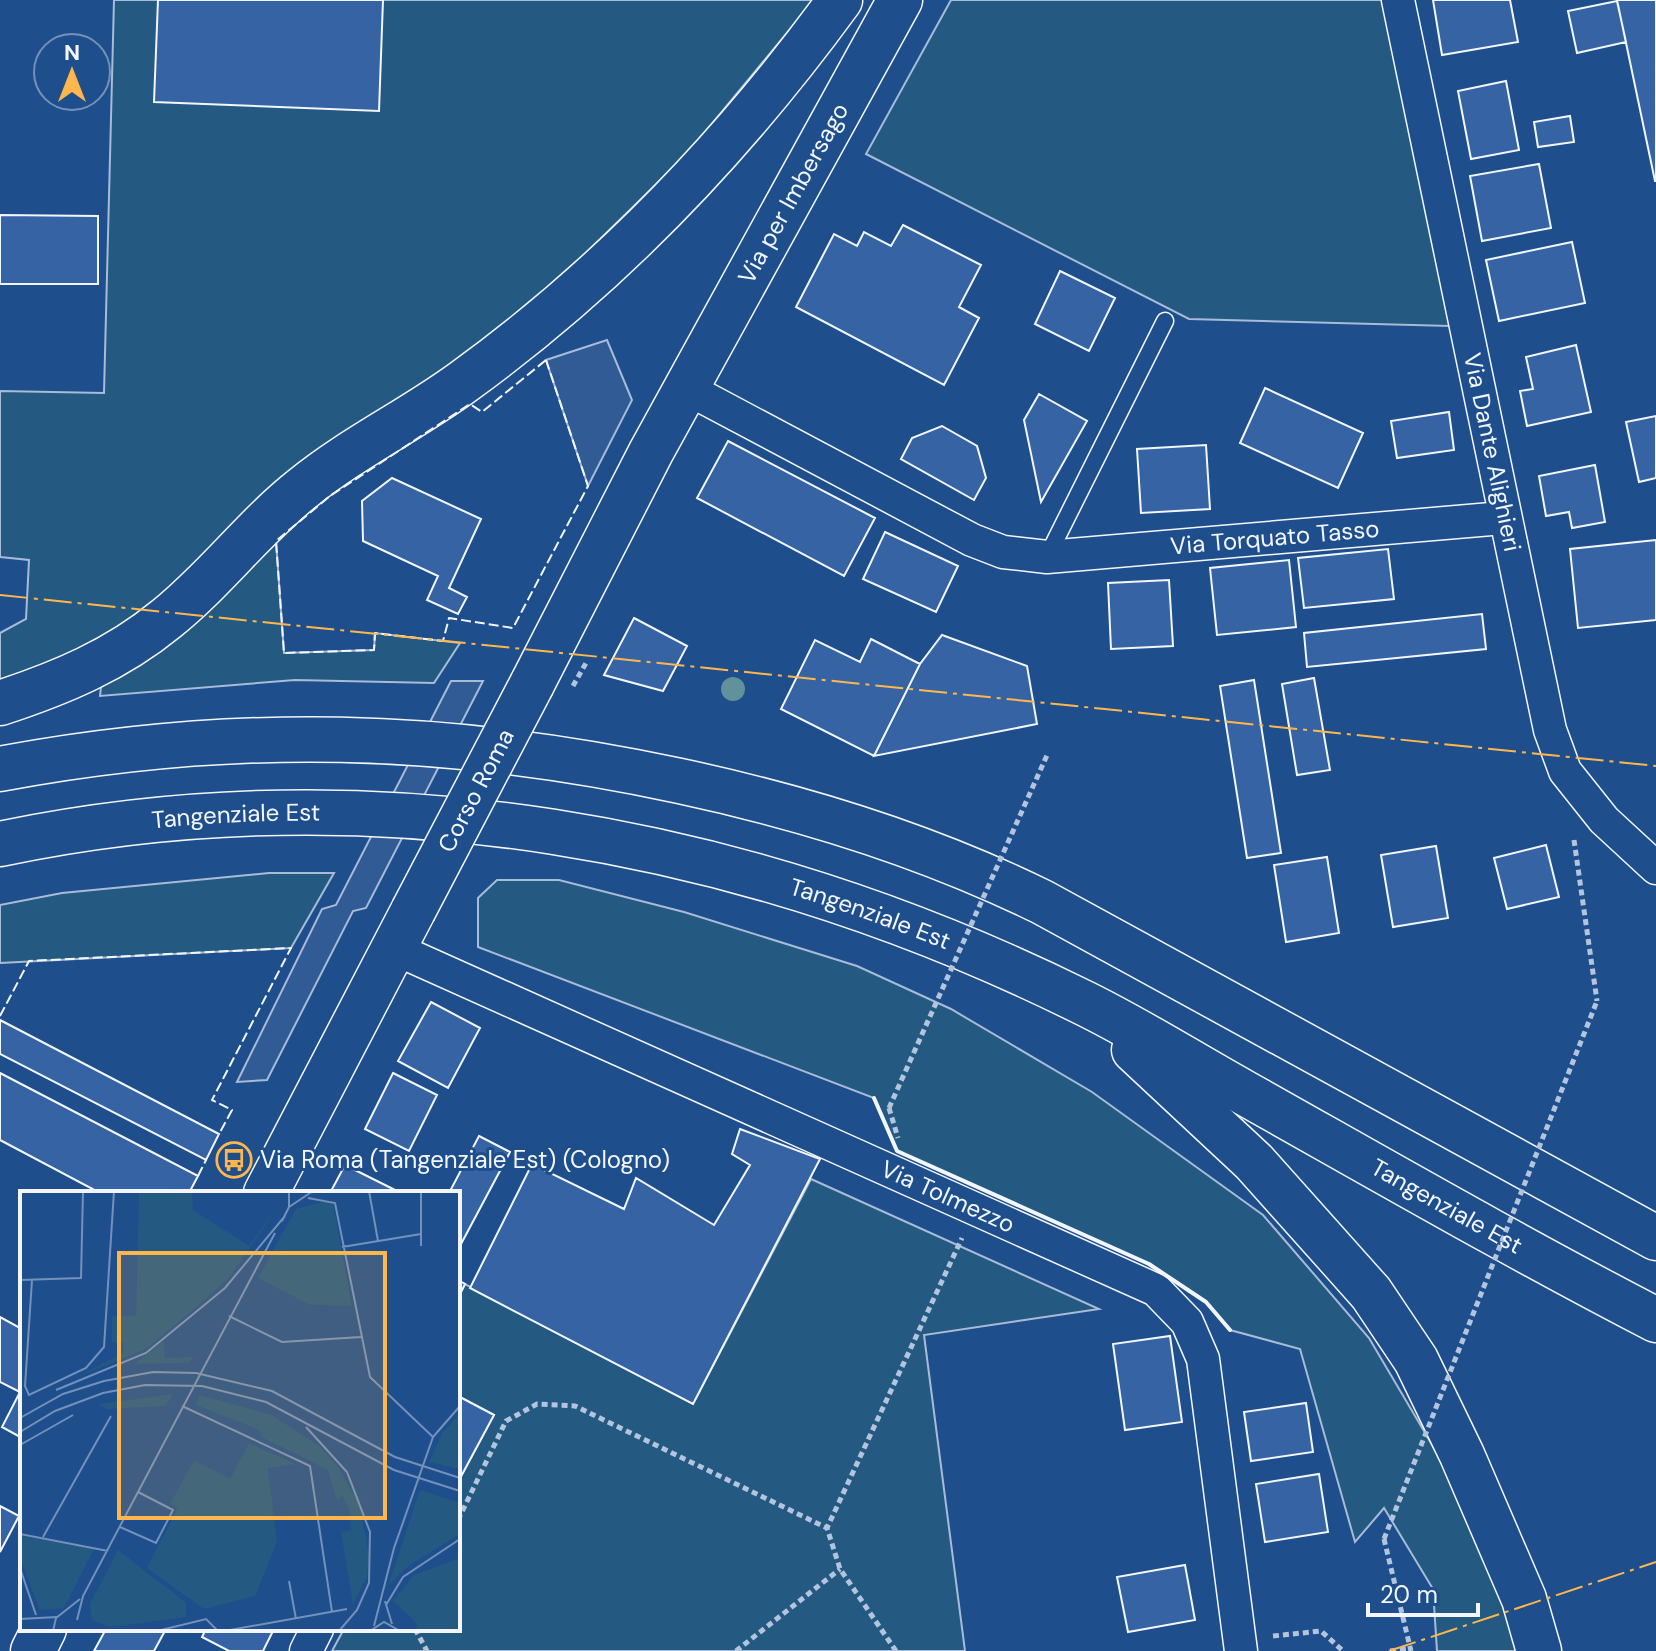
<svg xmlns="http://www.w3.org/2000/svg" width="1656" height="1651" viewBox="0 0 1656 1651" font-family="'DM Sans',sans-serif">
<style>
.green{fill:#245a82;stroke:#a8bbd7;stroke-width:2}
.parking{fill:#305b95;stroke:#a8bbd7;stroke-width:2}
.building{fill:#3563a3;stroke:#f2f6ff;stroke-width:2}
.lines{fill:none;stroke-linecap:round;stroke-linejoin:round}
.lane-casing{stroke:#f2f6ff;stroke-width:19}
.street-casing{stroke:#f2f6ff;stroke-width:35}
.secondary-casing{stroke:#f2f6ff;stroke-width:47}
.highway-casing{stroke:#f2f6ff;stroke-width:47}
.path{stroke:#b3c4dc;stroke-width:5;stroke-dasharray:6 4;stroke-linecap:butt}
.lane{stroke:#1f4e8c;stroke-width:16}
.street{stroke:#1f4e8c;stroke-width:32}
.secondary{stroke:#1f4e8c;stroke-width:44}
.highway{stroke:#1f4e8c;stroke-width:44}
.secondary-bridge-casing{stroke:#f2f6ff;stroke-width:47;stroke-linecap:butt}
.path-bridge{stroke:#b3c4dc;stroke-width:5;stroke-dasharray:6 4;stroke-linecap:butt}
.secondary-bridge{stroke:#1f4e8c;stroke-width:44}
.fence{stroke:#f2f6ff;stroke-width:2;stroke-dasharray:10 4;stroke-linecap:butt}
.wall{stroke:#f2f6ff;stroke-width:4}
.power{stroke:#ffb74d;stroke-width:2;stroke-dasharray:28 6 4 6;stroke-linecap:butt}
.tree{fill:#61919a}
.labels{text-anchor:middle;stroke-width:6;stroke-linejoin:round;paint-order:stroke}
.street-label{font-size:24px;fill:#f2f6ff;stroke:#1f4e8c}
.poi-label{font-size:24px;fill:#f2f6ff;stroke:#1f4e8c;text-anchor:start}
.inset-road{fill:none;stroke:#7391ba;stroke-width:2}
.view{fill:#ffb74d;fill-opacity:0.15;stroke:#ffb74d;stroke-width:4}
.inset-edge{fill:none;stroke:#f2f6ff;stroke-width:4}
</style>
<rect width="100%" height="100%" fill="#1f4e8c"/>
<path class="green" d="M114 0H814L687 154 547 291 472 349 265 496 164 593 129 619 92 644 0 683V633L26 619 29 560 0 557V391L104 393Z
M951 0H1388L1450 326 1189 319 866 154Z
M276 541 284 653 374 650 375 633 460 643 434 683 295 680 100 696 101 687 130 670Z
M269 873H334L291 948 0 963V905L62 893Z
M497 880H559L684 912 857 966 951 1009 1092 1092 1263 1215 1369 1338 1457 1487 1502 1573 1516 1651H1437L1433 1589 1384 1508 1355 1542 1300 1349 1230 1330 1206 1302 1149 1264 897 1151 874 1098 478 947V898Z
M811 1179 1099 1309 924 1335 965 1651H332L344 1629H458V1482L494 1415 458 1396V1298L465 1284 693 1404Z"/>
<path class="parking" d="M607 340 632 400 588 486 546 360Z
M451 681H483L366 908 353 911 267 1080 237 1082 322 909 336 905Z"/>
<path class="building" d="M158 0H383L379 111 154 102Z
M1433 0H1510L1518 42 1442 55Z
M1656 0V181H1655L1617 0Z
M1617 1 1626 42 1577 53 1568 11Z
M1506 81 1519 150 1471 159 1458 91Z
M1570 116 1574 142 1538 147 1534 122Z
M1539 164 1551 228 1482 241 1470 176Z
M0 215 98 216V284H0Z
M903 225 981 265 959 307 979 318 944 385 796 307 834 234 857 246 864 232 891 246Z
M1572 242 1585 303 1499 321 1486 260Z
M1060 271 1115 298 1089 351 1035 324Z
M1576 345 1591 412 1527 426 1520 391 1533 389 1526 357Z
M1265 388 1363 433 1338 488 1240 443Z
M1039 394 1087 421 1041 502 1024 420Z
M1449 412 1454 450 1397 458 1391 421Z
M1656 416V478L1639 482 1626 422Z
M942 426 977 446 986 478 974 500 901 459 912 438Z
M728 441 875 518 844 576 697 498Z
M1206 445 1210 509 1141 513 1137 449Z
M1595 465 1605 522 1572 528 1569 512 1546 516 1539 476Z
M392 478 481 519 449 588 467 597 458 614 427 600 438 576 363 541 362 501Z
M885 532 958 566 936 612 863 579Z
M1656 540V620L1578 628 1570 549Z
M1388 549 1394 599 1304 608 1298 558Z
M1289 560 1296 627 1217 635 1210 568Z
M1169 580 1173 646 1111 649 1108 583Z
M1482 614 1486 649 1307 667 1304 633Z
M634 618 687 646 663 691 604 675Z
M942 635 1027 666 1037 724 874 756 920 664Z
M871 639 920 664 874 756 781 709 815 640 860 662Z
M1314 678 1330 770 1297 775 1282 684Z
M1254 680 1281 853 1247 858 1220 686Z
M1546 845 1559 897 1507 909 1494 858Z
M1436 846 1448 918 1393 927 1381 855Z
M1327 857 1339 933 1286 942 1274 865Z
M431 1002 480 1028 448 1088 398 1061Z
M0 1020 219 1134 206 1160 0 1054Z
M0 1073 198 1176 189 1193H100L0 1140Z
M393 1073 437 1095 409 1151 365 1129Z
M740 1129 820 1159 693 1404 470 1288 532 1164 624 1209 636 1178 714 1225 750 1165 732 1154Z
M479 1136 510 1152 461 1244 458 1242V1193H449Z
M345 1165 395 1190 393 1193H330Z
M458 1280 465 1284 458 1298Z
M0 1317 22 1329V1438L2 1427 20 1392 0 1382Z
M1170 1336 1182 1422 1125 1430 1113 1344Z
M458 1396 494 1415 458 1482Z
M1306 1403 1313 1452 1251 1461 1244 1412Z
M1319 1474 1328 1532 1265 1542 1256 1484Z
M0 1506 19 1516 0 1552Z
M1185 1565 1195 1620 1128 1632 1117 1577Z
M106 1629H166L154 1651H94Z
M206 1629H274L263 1651H229L202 1637Z"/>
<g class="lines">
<defs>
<path id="lane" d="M1047 557 1165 321"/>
<g id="street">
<path id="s1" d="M1398 0 1550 730 1565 771 1604 820 1656 868"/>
<path id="s2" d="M686 388 972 540 1003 552 1047 557 1503 518"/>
<path id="s3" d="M393 948 1156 1290 1187 1322 1203 1359 1241 1651"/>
<path d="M306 1651 317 1629"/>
</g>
<g id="secondary">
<path id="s4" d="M532 684 651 452 900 0"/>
<path d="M266 1193 413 911"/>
<path d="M33 1651 44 1629"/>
</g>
<g id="highway">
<path d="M0 703C61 683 116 660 166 619 215 580 253 528 302 489 352 448 411 420 463 382 608 277 735 144 840 0"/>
<path d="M0 769C235 725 447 731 680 781 806 808 926 845 1042 902L1656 1238"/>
<path id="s5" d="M0 844C368 767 746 836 1080 1001 1136 1028 1189 1062 1243 1092 1380 1169 1517 1248 1656 1320"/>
<path d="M1134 1050 1254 1162 1371 1293 1416 1360 1462 1455 1524 1599 1539 1651"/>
</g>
</defs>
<use href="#lane" class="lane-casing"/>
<use href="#street" class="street-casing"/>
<use href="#secondary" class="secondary-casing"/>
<use href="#highway" class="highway-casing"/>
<path class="path" d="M1574 840 1597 1001
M889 1108 898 1138
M458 1520 506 1421 537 1404 575 1406 827 1528
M1384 1539 1411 1651
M415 1629 427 1651
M1273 1636 1321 1631 1343 1651
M736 1651 840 1569
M896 1651 840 1569 827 1528 962 1238
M1390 1651 1411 1648"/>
<use href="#lane" class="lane"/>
<use href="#street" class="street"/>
<use href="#secondary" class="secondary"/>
<use href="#highway" class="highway"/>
<defs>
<g id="secondary-bridge">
<path id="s6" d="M413 911 532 684"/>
</g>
</defs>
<use href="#secondary-bridge" class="secondary-bridge-casing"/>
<path class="path-bridge" d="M573 686 586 663
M889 1108 1048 753
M1384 1539 1597 1001"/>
<use href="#secondary-bridge" class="secondary-bridge"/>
<path class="fence" d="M546 360 588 486 513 628 449 618 443 641 375 633 374 650 284 653 276 541 330 496 470 404 482 412Z
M0 1016 29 961 291 948 212 1100 232 1110 219 1134
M198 1176 206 1160"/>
<path class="wall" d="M874 1098 897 1151 1149 1264 1206 1302 1230 1330"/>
<path class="power" d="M0 595 1656 766
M1389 1651 1656 1562"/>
</g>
<circle class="tree" cx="733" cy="689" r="12"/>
<defs>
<symbol id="bus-ring" viewBox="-11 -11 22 22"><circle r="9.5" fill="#1f4e8c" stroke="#ffb74d" stroke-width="1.5"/><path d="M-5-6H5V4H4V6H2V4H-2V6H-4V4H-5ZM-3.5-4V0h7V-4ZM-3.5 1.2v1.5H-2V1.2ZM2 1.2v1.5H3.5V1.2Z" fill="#ffb74d"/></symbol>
</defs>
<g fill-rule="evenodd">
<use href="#bus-ring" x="214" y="1140" width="40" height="40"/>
</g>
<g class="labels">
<g class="street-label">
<text dy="8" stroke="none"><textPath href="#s4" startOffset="556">Via per Imbersago</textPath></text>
<text dy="8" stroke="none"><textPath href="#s1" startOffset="462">Via Dante Alighieri</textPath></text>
<text dy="8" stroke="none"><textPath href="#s2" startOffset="630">Via Torquato Tasso</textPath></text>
<text dy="8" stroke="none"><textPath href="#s6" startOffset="136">Corso Roma</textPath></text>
<text dy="8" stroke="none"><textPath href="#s5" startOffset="238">Tangenziale Est</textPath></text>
<text dy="8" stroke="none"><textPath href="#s5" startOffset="884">Tangenziale Est</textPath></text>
<text dy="8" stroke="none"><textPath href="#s3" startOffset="608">Via Tolmezzo</textPath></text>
<text dy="8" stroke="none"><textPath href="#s5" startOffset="1532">Tangenziale Est</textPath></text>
</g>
<g class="poi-label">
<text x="260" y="1168">Via Roma (Tangenziale Est) (Cologno)</text>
</g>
</g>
<g transform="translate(20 1191)">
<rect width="440" height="440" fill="#1f4e8c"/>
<path d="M119 0H172L173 19 229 55 264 7 209 87 166 125 126 158 57 186 103 162 104 152 92 151V125H116ZM302 11 313 13 332 115 290 114 238 87 276 18ZM144 149 145 167 173 166 169 172 115 173ZM153 203 146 215 86 218 78 213ZM179 204 252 224 302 257 319 277 340 315 349 365 347 386 333 413 321 341 331 339 329 318 322 305 317 310 308 279 243 247 239 239 176 214ZM440 223V278L409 271 423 241ZM229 252 276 273 248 277 257 351 235 405 184 418 127 377 158 317 150 313 174 269 210 288ZM400 299 440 312V343L388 375 368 395ZM0 345 74 358 44 417 20 419 0 367ZM98 359 166 412V426L91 436 72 429 70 413ZM440 367V440H396L397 432 373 410 394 384Z" fill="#245a82"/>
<path class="inset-road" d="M349 0 358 50M288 7 315 12 350 186 413 246 374 357 354 435M269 16 293 0M262 30 269 16V0M401 55V0M322 56 401 43M0 89 61 87 63 0M12 89 5 195 9 204 66 177 84 156 94 0M209 125 262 151 341 146M36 199 126 162 205 97 265 25M162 215 290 275 312 421M0 227 43 203 84 190 133 181 176 182 252 200 375 266 440 287M286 236 327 281 350 341 349 392 337 419 319 440M0 241 35 220 83 202 125 194 182 195 246 211 374 279 440 300M413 246 440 215M0 254 53 224M100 336 136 352 153 319 118 301M0 343 88 360M23 346 91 225M0 377 16 424M269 390 276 428M365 410 372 433M366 414 383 386 440 348M0 428 37 426M57 429 63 405 255 42M210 439 327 418M33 440 36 427 60 408M137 440 186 428 198 440M350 440 364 431 380 440"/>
<path class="view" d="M99 62H365V327H99Z"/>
<rect width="440" height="440" class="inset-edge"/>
</g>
<g transform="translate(72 72)"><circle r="38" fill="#1f4e8c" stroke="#7391ba" stroke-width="2"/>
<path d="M0-6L14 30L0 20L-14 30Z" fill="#ffb74d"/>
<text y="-12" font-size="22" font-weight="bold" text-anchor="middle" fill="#f2f6ff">N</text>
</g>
<path d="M1368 1603v12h110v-12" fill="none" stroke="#f2f6ff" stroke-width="4"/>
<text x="1380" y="1603" font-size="24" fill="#f2f6ff" stroke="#1f4e8c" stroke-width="6" paint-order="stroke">20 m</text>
</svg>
